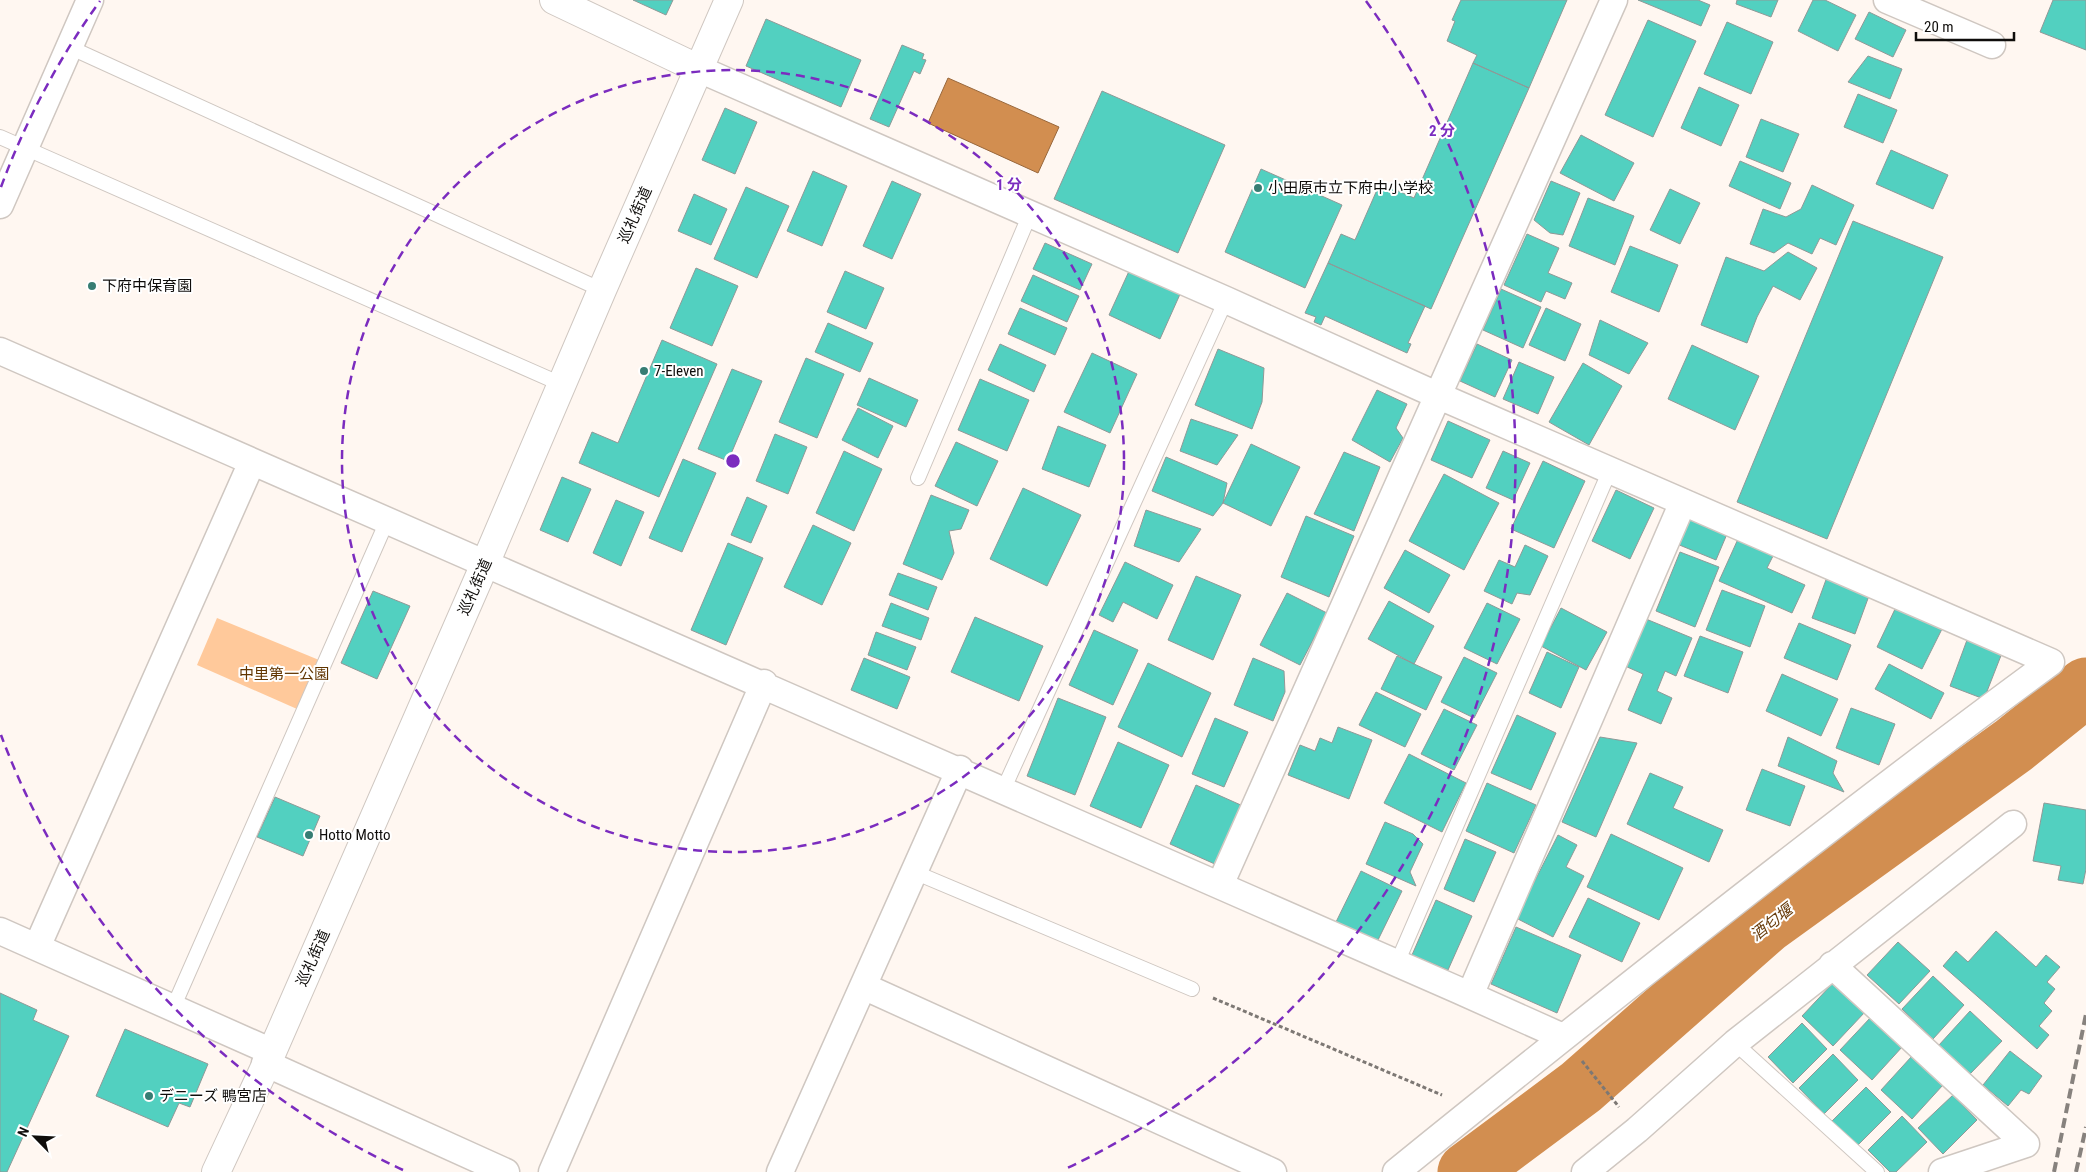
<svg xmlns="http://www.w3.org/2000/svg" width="2086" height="1172" viewBox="0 0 2086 1172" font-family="'Roboto Condensed','Noto Sans JP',sans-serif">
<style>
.green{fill:#ffc99b}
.water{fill:#d28e50;stroke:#98673b}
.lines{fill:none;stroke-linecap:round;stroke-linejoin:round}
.river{stroke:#d28e50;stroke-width:59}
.building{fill:#52d0c0;stroke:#8f9997}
.service-casing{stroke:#cfc7c1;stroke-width:16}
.minor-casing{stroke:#cfc7c1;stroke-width:29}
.tertiary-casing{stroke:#cfc7c1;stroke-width:30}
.path{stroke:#7d7874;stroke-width:3;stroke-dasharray:4 2.5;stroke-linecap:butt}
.service{stroke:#fff;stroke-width:14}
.minor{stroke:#fff;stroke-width:26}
.tertiary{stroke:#fff;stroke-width:28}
.rail{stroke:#87827e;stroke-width:4;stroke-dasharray:10 5;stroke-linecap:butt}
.ring{fill:none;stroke:#7b2cbf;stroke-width:2.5;stroke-dasharray:9 6}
.poi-dot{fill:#377d73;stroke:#fff;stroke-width:2}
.labels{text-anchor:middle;stroke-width:4;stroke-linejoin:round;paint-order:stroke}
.poi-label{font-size:15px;fill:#0f0d0b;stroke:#fff;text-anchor:start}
.street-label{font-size:15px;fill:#0f0d0b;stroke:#fff}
.park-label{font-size:15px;fill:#613500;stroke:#fff}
.water-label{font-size:16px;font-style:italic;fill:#693c0b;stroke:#fff}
.centre{fill:#7b2cbf;stroke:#fff;stroke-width:2.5}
.ring-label{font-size:15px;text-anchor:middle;font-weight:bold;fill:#7b2cbf;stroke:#fff;stroke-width:4;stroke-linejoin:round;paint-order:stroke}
</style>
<rect width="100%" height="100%" fill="#fff7f1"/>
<path class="green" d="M217 618 319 660 297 709 197 665Z"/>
<path class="water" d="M948 78 1059 127 1038 173 928 123Z"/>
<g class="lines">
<path class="river" d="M1467 1172 1581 1087 1766 924 2014 745 2086 687"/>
</g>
<path class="building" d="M633 0H673L666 15Z
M1461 0H1567L1529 88 1473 63 1477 55 1447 41 1455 21 1452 20Z
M1638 0H1698L1710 5 1701 26Z
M1737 0H1778L1771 17 1736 4Z
M1813 0H1825L1856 15 1838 51 1798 31Z
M2053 0H2086V50L2040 32Z
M1869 12 1906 30 1893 57 1855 39Z
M766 19 861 60 841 107 746 66Z
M1648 20 1696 41 1653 137 1605 115Z
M1727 22 1773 42 1751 94 1704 74Z
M902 45 924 54 922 59 926 60 920 74 914 71 889 127 870 119Z
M1868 56 1902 69 1890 99 1848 82Z
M1473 63 1529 88 1431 309 1328 263 1341 234 1355 240 1380 183 1414 198Z
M1699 87 1739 105 1721 146 1681 128Z
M1102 91 1225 145 1178 253 1054 199Z
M1858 94 1897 110 1883 143 1844 127Z
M725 108 757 122 735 174 702 160Z
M1761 119 1799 134 1783 172 1746 157Z
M1581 135 1634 163 1614 201 1560 173Z
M1891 150 1948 175 1933 209 1876 184Z
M1740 161 1791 183 1780 209 1729 186Z
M1261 169 1342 205 1305 288 1225 252Z
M813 171 847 186 822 246 787 231Z
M892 181 921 194 892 259 863 246Z
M1551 181 1580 193 1563 235 1550 233 1534 220Z
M1812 185 1854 205 1836 245 1820 238 1812 254 1788 243 1774 253 1750 244 1763 209 1786 217 1801 209Z
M746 187 789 206 757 278 714 259Z
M1670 189 1700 203 1680 244 1650 230Z
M694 194 727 209 711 245 678 231Z
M1588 198 1634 216 1615 265 1569 246Z
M1853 221 1943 257 1827 539 1737 502Z
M1527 234 1559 248 1548 273 1572 283 1565 299 1546 291 1541 302 1504 285Z
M1045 243 1092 264 1080 290 1033 269Z
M1630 246 1678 265 1659 312 1611 292Z
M1788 252 1817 268 1800 300 1773 286 1757 317 1747 343 1701 325 1726 257 1764 271Z
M1328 263 1425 306 1408 343 1411 344 1407 353 1325 316 1321 325 1314 322 1316 317 1305 313Z
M696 268 738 286 712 346 670 328Z
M1130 269 1181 292 1160 339 1109 315Z
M845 271 884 288 866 329 827 312Z
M1033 275 1079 296 1067 322 1021 301Z
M1501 289 1541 307 1523 348 1483 330Z
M1020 308 1067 328 1055 355 1008 334Z
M1546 308 1581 324 1565 361 1529 345Z
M1600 320 1648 343 1629 374 1589 355Z
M828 323 873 343 860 372 815 352Z
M662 340 717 364 659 497 579 463 592 432 618 443Z
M1000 344 1046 365 1034 392 988 370Z
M1477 344 1512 360 1495 397 1460 381Z
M1692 345 1759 376 1735 430 1668 399Z
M1218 349 1264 368 1262 402 1252 429 1195 405Z
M1092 353 1137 374 1110 433 1064 412Z
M806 358 844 374 817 438 779 422Z
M1519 362 1554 377 1538 414 1503 399Z
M1583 363 1622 386 1589 445 1549 422Z
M732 369 762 381 728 461 698 449Z
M869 378 918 400 906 427 857 405Z
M980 379 1029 400 1007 451 958 430Z
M1377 390 1407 404 1396 428 1403 438 1390 462 1352 440Z
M858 408 893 426 878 458 842 440Z
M1191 419 1238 435 1217 465 1180 451Z
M1448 421 1490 440 1472 478 1431 460Z
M1058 426 1106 445 1089 487 1042 469Z
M775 434 807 447 788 494 756 481Z
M956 442 998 461 977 506 935 486Z
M1251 444 1300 467 1271 526 1223 503Z
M844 451 882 469 854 531 816 513Z
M1503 451 1530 463 1513 500 1486 488Z
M1344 452 1380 467 1354 531 1314 514Z
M1166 457 1227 483 1223 503 1213 516 1152 491Z
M683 459 716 473 682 552 649 538Z
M1543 461 1585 481 1554 548 1511 529Z
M1444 474 1499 503 1464 570 1409 541Z
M562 477 591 489 568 542 540 530Z
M1023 488 1081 515 1047 586 990 559Z
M1616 490 1654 508 1630 559 1592 541Z
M931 495 969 510 961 529 949 531 954 553 942 580 903 564Z
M747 497 767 506 751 543 731 535Z
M616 500 644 512 621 566 593 553Z
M1146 510 1201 529 1179 562 1134 546Z
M1306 516 1354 536 1329 597 1281 577Z
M1688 518 1727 534 1716 560 1677 544Z
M813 525 851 543 822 605 784 587Z
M1738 539 1774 554 1767 568 1805 585 1792 613 1719 581Z
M728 543 763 558 726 645 691 630Z
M1525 545 1548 556 1530 595 1517 593 1512 604 1484 591 1499 560 1515 567Z
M1405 550 1450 575 1429 613 1384 588Z
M1680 552 1719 567 1695 627 1656 611Z
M1125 562 1173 585 1157 619 1123 602 1113 622 1099 615Z
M898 573 937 587 928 610 889 595Z
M1196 576 1241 595 1213 660 1168 640Z
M1827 577 1870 593 1855 634 1812 618Z
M1722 590 1765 606 1750 647 1706 630Z
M373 591 410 606 377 679 341 663Z
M1287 593 1327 613 1300 665 1260 645Z
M1389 601 1434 626 1414 664 1368 639Z
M891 603 929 618 921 640 882 626Z
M1487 603 1520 619 1497 664 1464 648Z
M1896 607 1942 629 1922 669 1877 647Z
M1561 608 1607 632 1586 670 1541 646Z
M975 617 1043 646 1019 701 951 672Z
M1646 619 1692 638 1676 676 1665 671 1657 691 1672 698 1661 724 1628 710 1643 674 1625 666Z
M1799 623 1851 645 1837 680 1784 658Z
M1094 630 1138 650 1113 705 1069 685Z
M876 632 916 647 907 670 868 655Z
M1700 636 1743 652 1728 693 1684 676Z
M1967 640 2002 653 1984 699 1950 686Z
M1547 652 1579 667 1561 708 1529 693Z
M1397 656 1442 677 1426 710 1381 689Z
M1464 657 1497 673 1474 718 1441 702Z
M864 658 910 677 897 709 851 690Z
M1253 658 1284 671 1285 692 1273 721 1234 705Z
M1148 663 1211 693 1182 757 1118 727Z
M1889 664 1944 693 1931 719 1875 689Z
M1782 674 1838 699 1821 736 1766 711Z
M1376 692 1421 714 1405 747 1359 725Z
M1058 698 1106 717 1075 795 1027 776Z
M1851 708 1895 724 1879 765 1836 748Z
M1444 709 1477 725 1454 770 1421 754Z
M1517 715 1556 733 1531 790 1491 773Z
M1215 718 1248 732 1224 787 1192 774Z
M1338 727 1372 740 1349 799 1288 775 1300 745 1315 751 1320 738 1332 743Z
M1600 737 1637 743 1596 837 1562 822Z
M1788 737 1837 761 1833 773 1844 792 1778 766Z
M1118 742 1169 765 1141 828 1090 806Z
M1409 754 1466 783 1442 832 1384 803Z
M1762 769 1805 786 1790 826 1746 810Z
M1650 773 1683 787 1673 808 1723 830 1709 862 1627 824Z
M1487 783 1536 805 1514 853 1466 831Z
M1196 785 1243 806 1217 865 1170 844Z
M275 797 320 816 303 856 257 837Z
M2044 803 2086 810V869L2083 884 2058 880 2061 866 2033 861Z
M1385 822 1413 834 1423 844 1410 872 1416 886 1366 864Z
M1611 834 1683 868 1659 920 1587 887Z
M1558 835 1577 845 1566 867 1584 876 1553 937 1516 918Z
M1465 839 1496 852 1474 902 1444 889Z
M1361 871 1402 891 1377 942 1336 922Z
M1588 898 1640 923 1622 962 1569 937Z
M1436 900 1472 916 1448 970 1412 955Z
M1516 927 1581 955 1557 1013 1491 984Z
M1996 931 2036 967 2046 955 2060 967 2047 982 2055 989 2044 1003 2052 1011 2039 1026 2049 1035 2037 1049 1943 966 1956 951 1968 962Z
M1898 942 1930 971 1899 1004 1867 975Z
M1933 976 1964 1005 1933 1039 1902 1009Z
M1833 983 1865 1012 1833 1046 1802 1016Z
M0 993 37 1010 33 1020 69 1036 7 1172H0Z
M1970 1011 2002 1041 1970 1074 1939 1045Z
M1871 1017 1903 1046 1872 1080 1840 1050Z
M1802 1023 1827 1049 1793 1083 1768 1057Z
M125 1029 208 1064 190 1107 179 1103 168 1127 96 1096Z
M2010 1051 2042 1076 2029 1094 2021 1090 2008 1106 1983 1085Z
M1833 1054 1858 1080 1824 1114 1799 1088Z
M1912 1056 1943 1085 1912 1119 1881 1090Z
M1866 1087 1891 1112 1857 1146 1832 1121Z
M1953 1095 1977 1120 1943 1154 1918 1128Z
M1902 1116 1927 1142 1896 1172H1890L1868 1150Z"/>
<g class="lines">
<defs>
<path id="service" d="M69 47 602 290
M0 137 561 384
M918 478 1030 214
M1004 788 1226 300
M914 872 1192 989
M1397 963 1610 470
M173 1008 387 521
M1735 1043 1877 1172"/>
<path id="minor" d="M1887 0 1992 45
M699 69 1226 300 1439 396 2051 662C1828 826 1611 998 1396 1172
M0 205 90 0
M0 351C521 580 1044 804 1563 1037
M1220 885 1614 0
M0 931 272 1052
M37 947 252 462
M1832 965 2026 1144 1942 1172
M863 986 1273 1172
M1470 995 1683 502
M265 1063 506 1172
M552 1172 764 683
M780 1172 960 769
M1585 1172 1637 1130 1735 1043 2013 824"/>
<path id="tertiary" d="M554 0 699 69
M216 1172 272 1052 485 564 602 290 729 0"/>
</defs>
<use href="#service" class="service-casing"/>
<use href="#minor" class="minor-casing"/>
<use href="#tertiary" class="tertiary-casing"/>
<path class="path" d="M1213 998 1442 1095
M1582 1061 1619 1107"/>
<use href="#service" class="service"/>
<use href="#minor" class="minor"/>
<use href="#tertiary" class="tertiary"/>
<path class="rail" d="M2054 1172 2086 1014
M2076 1172 2086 1127"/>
</g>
<g class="ring">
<circle cx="733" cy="461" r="391"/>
<path d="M403 1170A782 782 0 0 1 1 735M1 187A782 782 0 0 1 100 1M1366 1A782 782 0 0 1 1063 1170"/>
</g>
<g class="poi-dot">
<circle cx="1258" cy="188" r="5"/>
<circle cx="92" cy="286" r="5"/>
<circle cx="644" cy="371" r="5"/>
<circle cx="309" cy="835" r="5"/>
<circle cx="149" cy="1096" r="5"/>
</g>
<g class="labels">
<g class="poi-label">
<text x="1268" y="193">小田原市立下府中小学校</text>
<text x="102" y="291">下府中保育園</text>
<text x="654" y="376">7-Eleven</text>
<text x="319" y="840">Hotto Motto</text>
<text x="159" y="1101">デニーズ 鴨宮店</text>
</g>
<g class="street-label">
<text transform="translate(635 215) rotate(-66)" y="5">巡礼街道</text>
<text transform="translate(475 587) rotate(-66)" y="5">巡礼街道</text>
<text transform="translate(313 958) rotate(-66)" y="5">巡礼街道</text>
</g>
<g class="park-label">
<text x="284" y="679">中里第一公園</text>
</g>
<g class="water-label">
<text transform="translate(1771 922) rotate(-38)" y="6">酒匂堰</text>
</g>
</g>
<circle cx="733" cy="461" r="8" class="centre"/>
<g class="ring-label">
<text x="1442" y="136">2 分</text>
<text x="1009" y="190">1 分</text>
</g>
<g transform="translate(35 1137) rotate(294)" stroke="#ffffff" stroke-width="4" paint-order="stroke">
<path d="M0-4L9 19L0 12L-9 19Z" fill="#0f0d0b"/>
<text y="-8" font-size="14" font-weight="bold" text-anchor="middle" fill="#0f0d0b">N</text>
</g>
<path d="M1916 32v8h98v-8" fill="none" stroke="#0f0d0b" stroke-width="2.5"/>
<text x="1924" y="32" font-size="15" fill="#0f0d0b" stroke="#ffffff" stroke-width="4" paint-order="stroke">20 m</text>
</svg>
